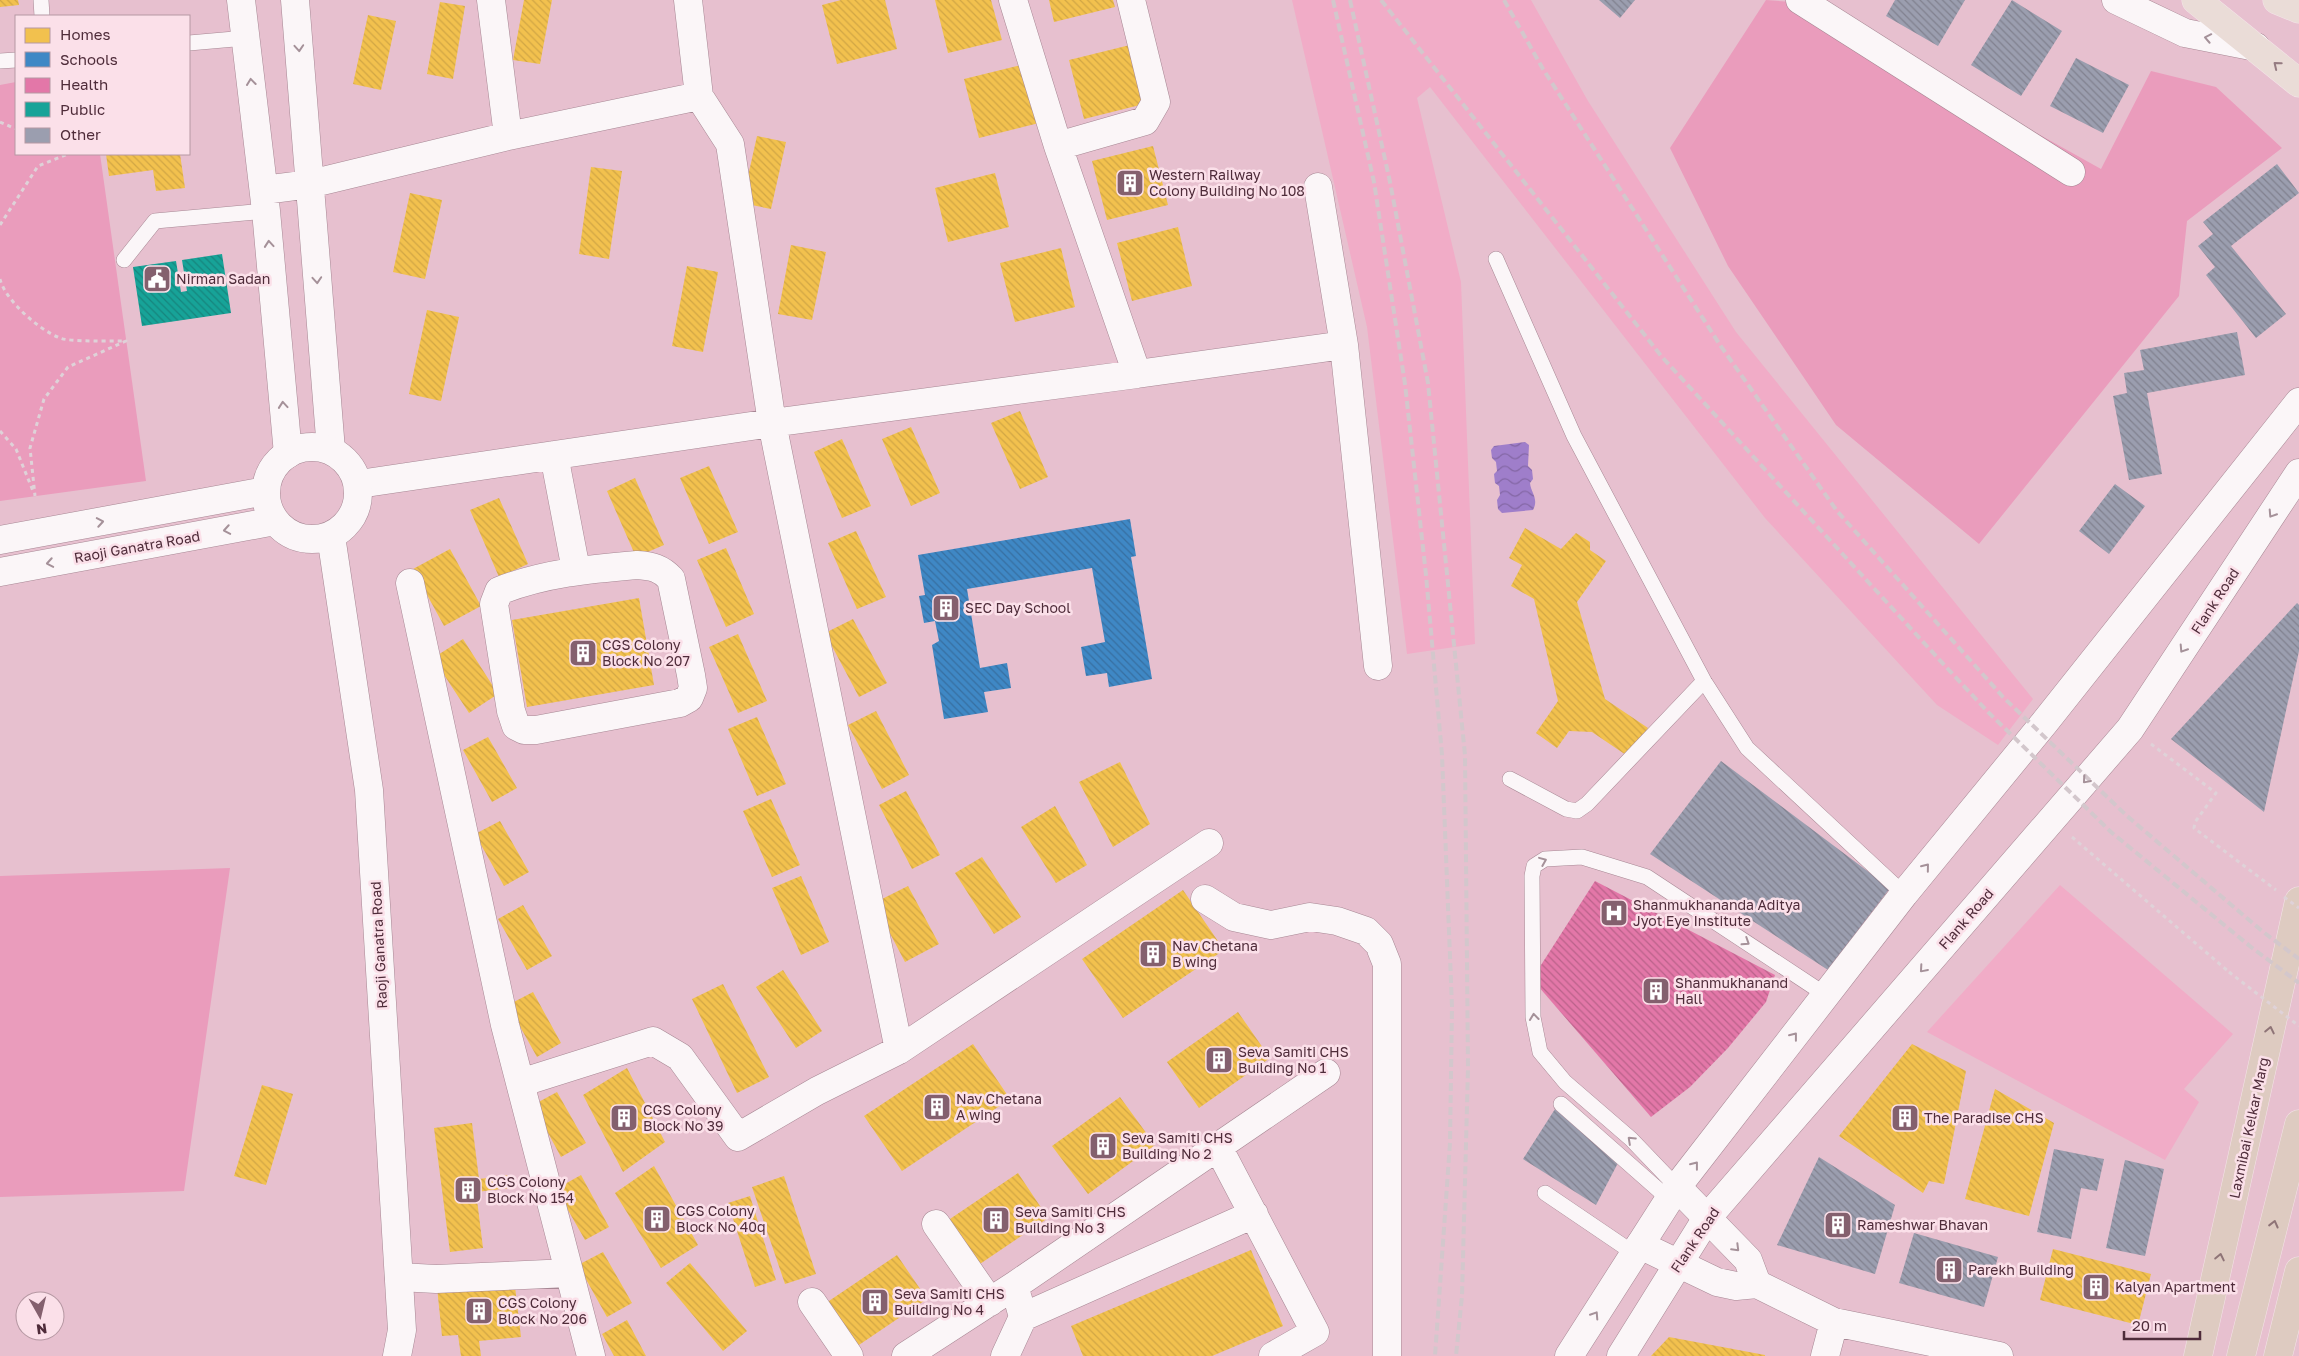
<svg xmlns="http://www.w3.org/2000/svg" width="2299" height="1356" font-family="'Golos Text',sans-serif">
	<style>
		.built { fill: #f1acc7 }
		.park { fill: #ea9cbc }
		.water { fill: url(#water-waves) }
		.homes { fill: url(#homes-back-hatch) }
		.schools { fill: url(#schools-back-hatch) }
		.health { fill: url(#health-back-hatch) }
		.public { fill: url(#public-back-hatch) }
		.building { fill: url(#building-back-hatch) }
		.lines { fill: none; stroke-linecap: round; stroke-linejoin: round }
		.lane-casing { stroke: #a78794; stroke-width: 16 }
		.street-casing { stroke: #a78794; stroke-width: 29 }
		.secondary-casing { stroke: #a78794; stroke-width: 29 }
		.primary-casing { stroke: #f4e3e9; stroke-width: 29 }
		.highway-casing { stroke: #f4e3e9; stroke-width: 29 }
		.path { stroke: #dfd2d8; stroke-width: 3; stroke-dasharray: 4 4; stroke-linecap: butt }
		.lane { stroke: #fbf6f8; stroke-width: 15 }
		.street { stroke: #fbf6f8; stroke-width: 28 }
		.secondary { stroke: #fbf6f8; stroke-width: 28 }
		.primary { stroke: #eadcd7; stroke-width: 28 }
		.highway { stroke: #decbc1; stroke-width: 28 }
		.rail { stroke: #d3c7cc; stroke-width: 4; stroke-dasharray: 8 4; stroke-linecap: butt }
		.path-bridge { stroke: #dfd2d8; stroke-width: 3; stroke-dasharray: 4 4; stroke-linecap: butt }
		.oneway { stroke: #a59199 }
		.oneway2 { stroke: #957b81 }
		.oneway3 { stroke: #8f7477 }
		.labels { text-anchor: middle; stroke-width: 5; stroke-linejoin: round; paint-order: stroke }
		.poi-label { font-size: 14px; fill: #4f2c3a; stroke: #fbe0e9; text-anchor: start }
		.street-label { font-size: 14px; fill: #4f2c3a; stroke: #fbe0e9 }
	</style>
	<defs>
		<pattern id="water-waves" width="16" height="10" patternUnits="userSpaceOnUse" patternTransform="scale(1.25)"><rect width="16" height="10" fill="#9f7eca"/><path d="M0 5q4-4 8 0t8 0" fill="none" stroke="#8467a5"/></pattern>
		<pattern id="homes-back-hatch" width="6" height="6" patternUnits="userSpaceOnUse" patternTransform="scale(1.25)"><rect width="6" height="6" fill="#f2c14e"/><path d="M-1 5l2 2M0 0l6 6M5-1l2 2" fill="none" stroke="#d1a645"/></pattern>
		<pattern id="schools-back-hatch" width="6" height="6" patternUnits="userSpaceOnUse" patternTransform="scale(1.25)"><rect width="6" height="6" fill="#3f88c5"/><path d="M-1 5l2 2M0 0l6 6M5-1l2 2" fill="none" stroke="#376fa1"/></pattern>
		<pattern id="health-back-hatch" width="6" height="6" patternUnits="userSpaceOnUse" patternTransform="scale(1.25)"><rect width="6" height="6" fill="#e377a8"/><path d="M-1 5l2 2M0 0l6 6M5-1l2 2" fill="none" stroke="#ba628a"/></pattern>
		<pattern id="public-back-hatch" width="6" height="6" patternUnits="userSpaceOnUse" patternTransform="scale(1.25)"><rect width="6" height="6" fill="#17a398"/><path d="M-1 5l2 2M0 0l6 6M5-1l2 2" fill="none" stroke="#17857d"/></pattern>
		<pattern id="building-back-hatch" width="6" height="6" patternUnits="userSpaceOnUse" patternTransform="scale(1.25)"><rect width="6" height="6" fill="#9b9eaf"/><path d="M-1 5l2 2M0 0l6 6M5-1l2 2" fill="none" stroke="#81818f"/></pattern>
	</defs>
	<rect width="100%" height="100%" fill="#e7c0cf"/>
	<!-- built -->
	<path class="built" d="M1292 0H1531L1588 101 1736 332 2033 699 1998 745 1937 705 1765 518 1430 87 1417 98 1461 282 1475 644 1407 654 1367 327Z
		M2060 885 2233 1034 2184 1089 2199 1102 2165 1160 1927 1032Z"/>
	<!-- park -->
	<path class="park" d="M1766 0 1804 3 2101 169 2151 71 2216 87 2282 148 2187 221 2179 296 1979 544 1836 425 1728 266 1670 148Z
		M16 82V154H100L146 481 0 501V85Z
		M230 868 184 1191 0 1197V876Z"/>
	<!-- water -->
	<path class="water" d="M1525 442 1529 445 1528 466 1532 470 1533 479 1530 483C1531 493 1539 499 1533 510L1502 513 1498 509 1497 500 1500 495 1499 486 1495 483 1494 474 1497 471 1496 462 1492 458 1491 450 1494 446Z"/>
	<!-- homes -->
	<path class="homes" d="M0 0H18L19 5 0 7Z
		M524 0H552L540 64 513 60Z
		M841 0H885L897 49 837 64 822 5Z
		M935 0H991L1002 40 948 53Z
		M1049 0H1113L1115 7 1054 22Z
		M440 2 465 6 453 79 427 74Z
		M368 15 396 21 381 90 353 84Z
		M1130 45 1144 104 1084 119 1069 60Z
		M1025 64 1039 123 979 138 964 79Z
		M757 136 786 142 771 209 742 203Z
		M1153 146 1168 205 1107 220 1092 161Z
		M106 154H180L185 188 156 191 153 170 109 176Z
		M591 167 622 171 609 259 579 254Z
		M995 173 1009 227 948 242 935 188Z
		M410 193 442 200 425 279 393 272Z
		M1178 227 1192 286 1132 301 1117 243Z
		M791 245 826 252 812 320 778 314Z
		M1061 248 1075 307 1015 322 1000 263Z
		M687 266 718 272 703 352 672 346Z
		M427 310 459 317 441 401 409 394Z
		M1020 411 1048 477 1020 489 991 423Z
		M911 427 940 493 911 506 882 439Z
		M842 439 871 506 842 518 814 452Z
		M709 466 738 532 709 544 680 478Z
		M635 478 664 545 636 557 607 491Z
		M499 498 528 564 499 577 470 510Z
		M1525 528 1561 549 1576 533 1590 542V550L1606 561 1577 602 1605 699 1648 728 1629 757 1592 732 1569 731 1557 748 1536 733 1558 701 1534 599 1511 586 1522 565 1509 558Z
		M856 531 886 597 857 609 828 543Z
		M726 548 754 614 726 627 697 560Z
		M450 549 481 606 444 626 413 569Z
		M639 598 654 685 527 707 512 620Z
		M853 619 887 683 859 697 825 633Z
		M738 634 767 701 738 713 709 647Z
		M463 639 498 694 469 713 433 658Z
		M876 711 909 775 882 789 848 725Z
		M757 717 786 784 757 796 728 729Z
		M488 737 517 788 492 802 463 750Z
		M1120 762 1150 824 1113 847 1079 782Z
		M906 791 940 855 912 869 879 805Z
		M771 799 800 865 772 877 743 811Z
		M1055 806 1087 865 1056 883 1021 827Z
		M500 821 529 872 504 886 475 834Z
		M982 857 1021 917 994 934 955 873Z
		M801 876 829 942 801 955 772 888Z
		M908 886 939 944 905 962 874 903Z
		M1183 890 1224 950 1123 1018 1082 959Z
		M523 905 552 956 527 970 498 919Z
		M783 970 822 1031 796 1048 756 987Z
		M723 984 769 1077 737 1093 692 999Z
		M533 992 561 1043 537 1057 508 1005Z
		M1238 1012 1270 1058 1199 1108 1167 1062Z
		M973 1044 1010 1099 902 1171 864 1116Z
		M1912 1044 1966 1071 1944 1184 1929 1181 1923 1193 1839 1136Z
		M627 1068 665 1142 623 1172 583 1095Z
		M262 1085 293 1094 266 1185 234 1176Z
		M1995 1089 2054 1123 2029 1216 1965 1199Z
		M557 1092 586 1143 561 1157 533 1105Z
		M1120 1097 1155 1145 1088 1194 1052 1146Z
		M472 1123 479 1179 510 1175 511 1188 476 1192 483 1248 450 1252 434 1128Z
		M654 1166 698 1245 661 1268 615 1193Z
		M1018 1173 1048 1218 974 1268 944 1223Z
		M581 1175 609 1227 585 1240 556 1189Z
		M784 1176 816 1274 785 1284 752 1187Z
		M750 1196 776 1280 755 1287 728 1203Z
		M2053 1249 2151 1274 2138 1325 2040 1300Z
		M1251 1250 1283 1326 1212 1356H1083L1071 1326Z
		M603 1252 632 1303 607 1317 578 1265Z
		M897 1255 927 1299 853 1349 823 1305Z
		M690 1263 747 1331 723 1351 666 1283Z
		M514 1278 521 1337 479 1341 481 1356H461L458 1335 442 1336 437 1287Z
		M627 1320 646 1356H614L602 1334Z
		M1669 1337 1765 1355V1356H1651Z"/>
	<!-- schools -->
	<path class="schools" d="M1130 519 1136 556 1131 557 1152 679 1109 687 1107 673 1086 676 1081 647 1105 642 1092 568 967 589 980 668 1007 663 1011 688 984 692 988 712 944 719 932 645 939 641 935 621 924 623 919 596 925 595 918 555Z"/>
	<!-- health -->
	<path class="health" d="M1595 881 1775 975 1766 1002 1728 1048 1690 1087 1651 1117 1532 979Z"/>
	<!-- public -->
	<path class="public" d="M222 254 231 313 142 326 133 267 176 261 181 292 187 291 182 260Z"/>
	<!-- building -->
	<path class="building" d="M1599 0H1635L1620 18Z
		M1895 0H1965L1938 46 1886 16Z
		M2012 0 2062 31 2021 96 1971 65Z
		M2076 58 2129 85 2103 133 2050 106Z
		M2277 164 2299 193 2231 246 2286 314 2256 338 2206 275 2215 267 2198 246 2213 234 2203 222Z
		M2237 332 2245 375 2147 393 2162 474 2129 480 2113 396 2127 393 2124 373 2144 370 2140 350Z
		M2115 484 2145 506 2109 554 2079 531Z
		M2297 603 2299 605V651L2264 812 2171 739Z
		M1721 761 1890 888 1828 970 1650 854Z
		M1555 1109 1618 1163 1596 1205 1523 1159Z
		M2054 1149 2104 1159 2097 1191 2081 1188 2071 1239 2037 1232Z
		M1819 1157 1895 1205 1875 1274 1777 1245Z
		M2125 1160 2164 1169 2145 1256 2106 1248Z
		M1914 1233 1998 1257 1984 1307 1899 1283Z"/>
	<g class="lines">
		<defs>
			<path id="lane" d="M41 0 42 16
				M189 43 246 38
				M0 61 16 60
				M1496 259 1574 436 1704 681 1747 748 1904 894
				M124 260 155 221 266 211
				M1510 779 1566 809 1577 811 1587 804 1704 681
				M1561 1104 1670 1200
				M1677 1187 1631 1139 1565 1082 1540 1052 1533 1017 1532 876 1534 866 1545 859 1582 857 1647 877 1826 995
				M1545 1193 1635 1254"/>
			<path id="street" d="M241 0 266 211 288 454
				M295 0 331 450
				M491 0 508 136
				M1800 0 2071 172
				M699 96 730 144 772 423 899 1050
				M1058 146 1145 121 1156 102 1131 0
				M1318 187 1344 345
				M264 190 310 184 508 136 699 96 688 0
				M1137 374 1344 345 1378 666
				M554 455 576 570
				M359 484 772 423 1137 374 1058 146 1013 0
				M637 565C652 566 661 568 671 579L691 675 693 688 689 698 680 703 536 730H524L516 726 511 711 494 604 499 591C544 573 590 569 637 565Z
				M410 583 505 1025 591 1356
				M1205 899 1234 917 1271 925 1310 917 1337 921 1366 931 1379 944 1387 964V1356
				M520 1083 653 1041 680 1057 738 1137 817 1091 899 1050 1209 843
				M1218 1147 1315 1332 1273 1356
				M1677 1187 1748 1260 1757 1284
				M936 1224 990 1302
				M1640 1245 1717 1282 1736 1286 1757 1284 1834 1322 1999 1356
				M399 1277 436 1279 569 1273
				M812 1302 849 1356
				M1023 1317 1254 1214
				M906 1356 1014 1286 1326 1073
				M1005 1356 1023 1317 1018 1299
				M1825 1356 1834 1322"/>
			<path id="secondary" d="M2116 0 2185 33 2256 47
				M266 493a46 46 0 1 1 92 0a46 46 0 1 1-92 0Z
				M331 536 369 790 402 1330 397 1356
				M0 540 266 491
				M0 572 275 521
				M1569 1356 1677 1187 1904 894 2045 722 2299 402
				M1621 1356 1707 1218 2130 729 2299 473"/>
			<path id="primary" d="M2196 0 2299 83
				M2277 0 2299 9"/>
			<path id="highway" d="M2198 1356 2299 901
				M2241 1356 2299 1124
				M2278 1356 2299 1271"/>
		</defs>
		<!-- lane casing -->
		<use href="#lane" class="lane-casing"/>
		<!-- street casing -->
		<use href="#street" class="street-casing"/>
		<!-- secondary casing -->
		<use href="#secondary" class="secondary-casing"/>
		<!-- primary casing -->
		<use href="#primary" class="primary-casing"/>
		<!-- highway casing -->
		<use href="#highway" class="highway-casing"/>
		<!-- path -->
		<path class="path" d="M0 122 16 129
			M0 225 38 166 68 154
			M0 279C5 300 39 330 60 338 69 342 113 341 126 341L68 367 44 399 30 448 35 496
			M0 431 16 449 33 491
			M2151 744 2216 793 2195 822 2194 828 2276 890
			M2072 837 2229 972"/>
		<!-- lane -->
		<use href="#lane" class="lane"/>
		<!-- street -->
		<use href="#street" class="street"/>
		<!-- secondary -->
		<use href="#secondary" class="secondary"/>
		<!-- primary -->
		<use href="#primary" class="primary"/>
		<!-- highway -->
		<use href="#highway" class="highway"/>
		<!-- rail -->
		<path class="rail" d="M1333 0 1374 182 1405 384 1426 575 1442 755 1452 1007 1450 1143 1435 1356
			M1350 0 1390 182 1428 383 1465 755 1468 1068 1462 1296 1456 1356
			M1381 0 1662 357 1947 668 1988 712 2111 832 2251 947 2299 983
			M1504 0 1543 69 1720 345 1837 511 2003 697 2127 816 2262 931 2299 959"/>
		<!-- path-bridge -->
		<path class="path-bridge" d="M2284 897 2299 908
			M2229 972 2299 1026"/>
	</g>
	<!-- one-way arrows -->
	<defs><path id="oneway-chevron" d="M-2-3.5L2.5 0L-2 3.5" fill="none" stroke-width="1.6" stroke-linecap="round" stroke-linejoin="round" transform="scale(1.25)"/></defs>
	<g class="oneway">
		<use href="#oneway-chevron" transform="translate(2208 38) rotate(-169)"/>
		<use href="#oneway-chevron" transform="translate(299 48) rotate(86)"/>
		<use href="#oneway-chevron" transform="translate(251 82) rotate(-97)"/>
		<use href="#oneway-chevron" transform="translate(269 244) rotate(-95)"/>
		<use href="#oneway-chevron" transform="translate(317 280) rotate(86)"/>
		<use href="#oneway-chevron" transform="translate(283 405) rotate(-95)"/>
		<use href="#oneway-chevron" transform="translate(2272 514) rotate(123)"/>
		<use href="#oneway-chevron" transform="translate(100 522) rotate(-10)"/>
		<use href="#oneway-chevron" transform="translate(227 530) rotate(170)"/>
		<use href="#oneway-chevron" transform="translate(50 563) rotate(170)"/>
		<use href="#oneway-chevron" transform="translate(2183 649) rotate(123)"/>
		<use href="#oneway-chevron" transform="translate(2086 780) rotate(131)"/>
		<use href="#oneway-chevron" transform="translate(1543 861) rotate(-22)"/>
		<use href="#oneway-chevron" transform="translate(1926 867) rotate(-51)"/>
		<use href="#oneway-chevron" transform="translate(1746 942) rotate(33)"/>
		<use href="#oneway-chevron" transform="translate(1923 969) rotate(131)"/>
		<use href="#oneway-chevron" transform="translate(1534 1017) rotate(-96)"/>
		<use href="#oneway-chevron" transform="translate(1794 1036) rotate(-52)"/>
		<use href="#oneway-chevron" transform="translate(1631 1140) rotate(-137)"/>
		<use href="#oneway-chevron" transform="translate(1695 1165) rotate(-52)"/>
		<use href="#oneway-chevron" transform="translate(1736 1248) rotate(45)"/>
		<use href="#oneway-chevron" transform="translate(1595 1315) rotate(-57)"/>
	</g>
	<use class="oneway2" href="#oneway-chevron" transform="translate(2277 65) rotate(-141)"/>
	<g class="oneway3">
		<use href="#oneway-chevron" transform="translate(2270 1030) rotate(-78)"/>
		<use href="#oneway-chevron" transform="translate(2274 1224) rotate(-76)"/>
		<use href="#oneway-chevron" transform="translate(2220 1257) rotate(-78)"/>
	</g>
	<!-- icons -->
	<defs>
		<symbol id="building-square" viewBox="-11 -11 22 22"><rect x="-9" y="-9" width="18" height="18" rx="4" fill="#84606e" stroke="#fbe0e9"/><path d="M-4-6H4V6H1V3H-1V6H-4ZM-2.5-4.3h1.7v1.8h-1.7ZM.8-4.3h1.7v1.8H.8ZM-2.5-1h1.7V.8h-1.7ZM.8-1h1.7V.8H.8Z" fill="#fff"/></symbol>
		<symbol id="civic-square" viewBox="-11 -11 22 22"><rect x="-9" y="-9" width="18" height="18" rx="4" fill="#84606e" stroke="#fbe0e9"/><path d="M-.6-6.5H3V-4.5H.6V-3L4-1V1h2V6H-6V1h2V-1L-.6-3ZM-1.2 2.5V6h2.4V2.5Z" fill="#fff"/></symbol>
		<symbol id="hospital-square" viewBox="-11 -11 22 22"><rect x="-9" y="-9" width="18" height="18" rx="4" fill="#84606e" stroke="#fbe0e9"/><path d="M-5-5h3v3.5h4V-5h3V5h-3V1.5h-4V5h-3Z" fill="#fff"/></symbol>
	</defs>
	<g fill-rule="evenodd">
		<use href="#building-square" x="1114" y="167" width="32" height="32"/>
		<use href="#civic-square" x="141" y="263" width="32" height="32"/>
		<use href="#building-square" x="930" y="592" width="32" height="32"/>
		<use href="#building-square" x="567" y="637" width="32" height="32"/>
		<use href="#hospital-square" x="1598" y="897" width="32" height="32"/>
		<use href="#building-square" x="1137" y="938" width="32" height="32"/>
		<use href="#building-square" x="1640" y="975" width="32" height="32"/>
		<use href="#building-square" x="1203" y="1044" width="32" height="32"/>
		<use href="#building-square" x="921" y="1091" width="32" height="32"/>
		<use href="#building-square" x="608" y="1102" width="32" height="32"/>
		<use href="#building-square" x="1889" y="1102" width="32" height="32"/>
		<use href="#building-square" x="1087" y="1130" width="32" height="32"/>
		<use href="#building-square" x="452" y="1174" width="32" height="32"/>
		<use href="#building-square" x="641" y="1203" width="32" height="32"/>
		<use href="#building-square" x="980" y="1204" width="32" height="32"/>
		<use href="#building-square" x="1822" y="1209" width="32" height="32"/>
		<use href="#building-square" x="1933" y="1254" width="32" height="32"/>
		<use href="#building-square" x="2080" y="1271" width="32" height="32"/>
		<use href="#building-square" x="859" y="1286" width="32" height="32"/>
		<use href="#building-square" x="463" y="1295" width="32" height="32"/>
	</g>
	<g class="labels">
		<!-- poi labels -->
		<g class="poi-label">
			<text x="1149" y="180">Western Railway<tspan x="1149" dy="16">Colony Building No 108</tspan></text>
			<text x="176" y="284">Nirman Sadan</text>
			<text x="965" y="613">SEC Day School</text>
			<text x="602" y="650">CGS Colony<tspan x="602" dy="16">Block No 207</tspan></text>
			<text x="1633" y="910">Shanmukhananda Aditya<tspan x="1633" dy="16">Jyot Eye Institute</tspan></text>
			<text x="1172" y="951">Nav Chetana<tspan x="1172" dy="16">B wing</tspan></text>
			<text x="1675" y="988">Shanmukhanand<tspan x="1675" dy="16">Hall</tspan></text>
			<text x="1238" y="1057">Seva Samiti CHS<tspan x="1238" dy="16">Building No 1</tspan></text>
			<text x="956" y="1104">Nav Chetana<tspan x="956" dy="16">A wing</tspan></text>
			<text x="643" y="1115">CGS Colony<tspan x="643" dy="16">Block No 39</tspan></text>
			<text x="1924" y="1123">The Paradise CHS</text>
			<text x="1122" y="1143">Seva Samiti CHS<tspan x="1122" dy="16">Building No 2</tspan></text>
			<text x="487" y="1187">CGS Colony<tspan x="487" dy="16">Block No 154</tspan></text>
			<text x="676" y="1216">CGS Colony<tspan x="676" dy="16">Block No 40q</tspan></text>
			<text x="1015" y="1217">Seva Samiti CHS<tspan x="1015" dy="16">Building No 3</tspan></text>
			<text x="1857" y="1230">Rameshwar Bhavan</text>
			<text x="1968" y="1275">Parekh Building</text>
			<text x="2115" y="1292">Kalyan Apartment</text>
			<text x="894" y="1299">Seva Samiti CHS<tspan x="894" dy="16">Building No 4</tspan></text>
			<text x="498" y="1308">CGS Colony<tspan x="498" dy="16">Block No 206</tspan></text>
		</g>
		<!-- street labels -->
		<g class="street-label">
			<text transform="translate(137 547) rotate(-10)" y="5">Raoji Ganatra Road</text>
			<text transform="translate(2215 601) rotate(-57)" y="5">Flank Road</text>
			<text transform="translate(1966 919) rotate(-49)" y="5">Flank Road</text>
			<text transform="translate(379 945) rotate(-93)" y="5">Raoji Ganatra Road</text>
			<text transform="translate(2249 1128) rotate(-78)" y="5">Laxmibai Kelkar Marg</text>
			<text transform="translate(1695 1240) rotate(-56)" y="5">Flank Road</text>
		</g>
	</g>
	<!-- legend -->
	<rect x="15" y="15" width="175" height="140" fill="#fbe0e9" stroke="#b698a3"/>
	<rect x="25" y="28" width="25" height="15" fill="#f2c14e" stroke="#b698a3"/>
	<text x="60" y="40" font-size="15" fill="#4f2c3a">Homes</text>
	<rect x="25" y="52" width="25" height="15" fill="#3f88c5" stroke="#b698a3"/>
	<text x="60" y="65" font-size="15" fill="#4f2c3a">Schools</text>
	<rect x="25" y="78" width="25" height="15" fill="#e377a8" stroke="#b698a3"/>
	<text x="60" y="90" font-size="15" fill="#4f2c3a">Health</text>
	<rect x="25" y="102" width="25" height="15" fill="#17a398" stroke="#b698a3"/>
	<text x="60" y="115" font-size="15" fill="#4f2c3a">Public</text>
	<rect x="25" y="128" width="25" height="15" fill="#9b9eaf" stroke="#b698a3"/>
	<text x="60" y="140" font-size="15" fill="#4f2c3a">Other</text>
	<!-- north arrow -->
	<g transform="translate(40 1316) rotate(172)"><circle r="24" fill="#fbe0e9" stroke="#b698a3"/>
	<path d="M0-4L9 19L0 12L-9 19Z" fill="#84606e"/>
	<text y="-8" font-size="14" font-weight="bold" text-anchor="middle" fill="#4f2c3a">N</text>
	</g>
	<!-- scale -->
	<path d="M2124 1331v8h76v-8" fill="none" stroke="#4f2c3a" stroke-width="2.5"/>
	<text x="2132" y="1331" font-size="15" fill="#4f2c3a" stroke="#fbe0e9" stroke-width="4" paint-order="stroke">20 m</text>
</svg>
